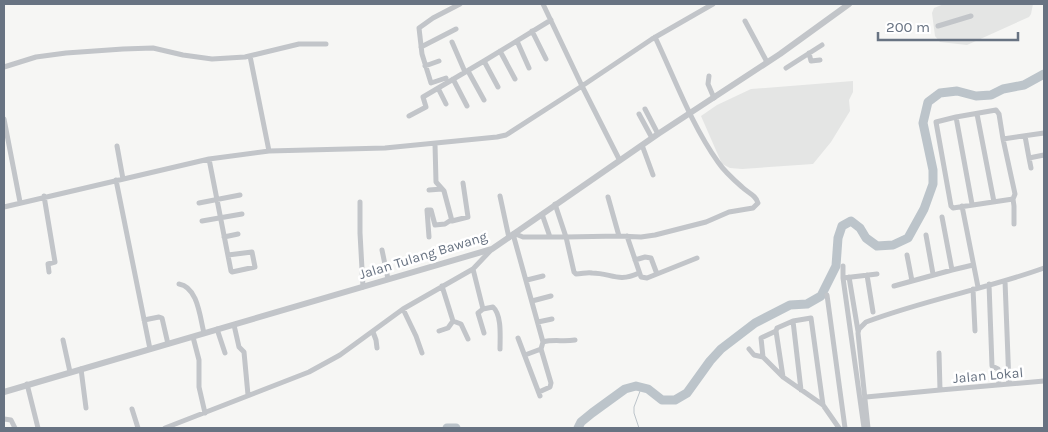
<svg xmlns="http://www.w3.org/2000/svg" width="1048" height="432" font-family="Karla,sans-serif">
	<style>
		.built { fill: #e4e5e4 }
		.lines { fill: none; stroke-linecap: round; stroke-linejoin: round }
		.stream { stroke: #bcc4ca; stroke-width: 1 }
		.river { stroke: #bcc4ca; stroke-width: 9 }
		.minor { stroke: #c2c5c9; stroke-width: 5 }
		.tertiary { stroke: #c2c5c9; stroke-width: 6 }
		.labels { text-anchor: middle; stroke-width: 5; stroke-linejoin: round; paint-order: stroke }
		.street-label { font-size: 14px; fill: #687382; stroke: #fff }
	</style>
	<rect width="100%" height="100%" fill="#f6f6f4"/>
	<!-- built -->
	<path class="built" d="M944 4H1033L1031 14 1029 17 967 45 940 42 935 36 932 13 934 8Z
		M853 81V92L849 100 850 111 831 142 813 164 742 169 730 168 722 164 701 116 717 105 751 89Z"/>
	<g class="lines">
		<!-- stream -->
		<path class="stream" d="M639 428 634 413V407L642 386"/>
		<!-- river -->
		<path class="river" d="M447 428H456
			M578 428 581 422 592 413 625 389 636 386 648 389 662 400H675L687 393 710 361 721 349 755 323 790 305 807 304 821 296 836 266 838 238 842 226 851 221 860 228 866 238 877 246 893 245 908 238 924 209 933 184V170L923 123 928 102 940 93 957 91 976 96 991 95 1003 89 1024 85 1044 74"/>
		<!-- minor -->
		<path class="minor" d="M543 4 582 86 652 39 713 4
			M745 21 767 62
			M938 26 971 16
			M532 31 546 59
			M517 41 529 68
			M452 42 465 72
			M421 47 456 29
			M500 51 515 79
			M809 53 811 61 820 60
			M250 56 269 151
			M484 61 498 87
			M425 66 439 61
			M4 67 36 57 66 53 123 49 153 48 183 55 212 59 245 57 299 44H326
			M786 68 822 45
			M468 71 484 100
			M709 76 708 84 714 98
			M446 78 431 83 422 54 419 28 433 18 460 4
			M453 79 467 106
			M438 88 446 104
			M645 109 658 134
			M639 114 652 138
			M977 114 994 202
			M409 116 426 107 423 97 484 61 551 20
			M956 117 972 204
			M4 119 20 202
			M1025 136 1029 158 1044 155
			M1003 139 1015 194 1013 199 1014 206V224
			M435 144 436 182 444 191 452 221 468 217 463 183
			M642 145 653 175
			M117 146 123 179
			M1029 158 1031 168
			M209 159 231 271 232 272 255 267 252 252 228 255
			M116 180 150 349
			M429 190 442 189
			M44 196 55 262 48 264 49 272
			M500 196 509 238
			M1013 199 953 208 951 206 936 122 956 117 996 110 999 114 1003 139 1044 133
			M360 202V233L363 287
			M199 203 240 195
			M555 204 566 237 619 236 608 197
			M962 206 978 287
			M4 207 209 159 269 151 385 148 497 137 506 135 582 86 619 159
			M542 214 550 237
			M942 217 952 270 973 265
			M202 221 242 214
			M516 232 518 235 523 237H566L574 272 576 274C582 274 587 272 592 273 611 273 618 283 639 273
			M513 234 543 342 541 349 525 355
			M926 235 933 274
			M619 236 641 237 655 235 706 222 729 212 753 208 758 203C756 195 748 193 742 187 734 180 724 171 718 162 691 124 675 79 655 37
			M627 236 641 277 647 278 657 274
			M224 237 238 234
			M429 237 427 210H431L435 225 445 224 451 220
			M382 250 388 279
			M907 255 912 281
			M635 260 645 257 651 258 657 274 697 258
			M473 269 483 309 493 307C502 315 500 337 500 349
			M867 275 873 312
			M849 277 858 331
			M843 278V266
			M527 280 543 276
			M1005 281 1009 384
			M179 284C198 287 200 318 204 333
			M989 284 992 366 998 369 999 385
			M894 286 952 270
			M973 289 975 331
			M827 295 845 428
			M532 301 551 296
			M403 309 416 336 422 353
			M483 309 478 313 484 333
			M144 320 159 317 162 318 168 344
			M453 321 461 324 468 339
			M793 321 777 328 776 331 761 338 763 357 783 377 823 405 839 428
			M538 322 552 319
			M234 325 239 347 244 352 248 395
			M217 329 225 353
			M439 331 448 328 453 321 442 286
			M776 331 783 377
			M373 332 376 340 377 348
			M193 337 199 360V387L205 413
			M518 338 540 396
			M63 340 70 372
			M543 342C554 339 563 342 575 340
			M749 349 754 355 763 357
			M939 353 940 390 1044 381
			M81 369 86 408
			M27 384 38 428
			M801 390 793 321 811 318 823 405
			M539 392 550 387 551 383 541 349
			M866 397 940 390
			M132 409 138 428
			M4 419 11 420 15 428
			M165 428 309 372 340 355 403 309 473 269 491 250
			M864 428 843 278 877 274
			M868 428 858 333 859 329 866 322C924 300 986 289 1044 268"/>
		<!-- tertiary -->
		<path class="tertiary" d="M4 392 492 249 658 134 780 54 849 4"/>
	</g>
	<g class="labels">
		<!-- street labels -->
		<g class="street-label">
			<text transform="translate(423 255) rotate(-17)" y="5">Jalan Tulang Bawang</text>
			<text transform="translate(988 375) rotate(-5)" y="5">Jalan Lokal</text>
		</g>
	</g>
	<!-- border -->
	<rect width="1048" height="432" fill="none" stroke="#687382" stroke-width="10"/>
	<!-- scale -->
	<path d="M878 32v8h140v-8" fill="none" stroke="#687382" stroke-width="2.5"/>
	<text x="886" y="32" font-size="15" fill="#687382" stroke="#ffffff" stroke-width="4" paint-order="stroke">200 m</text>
</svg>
